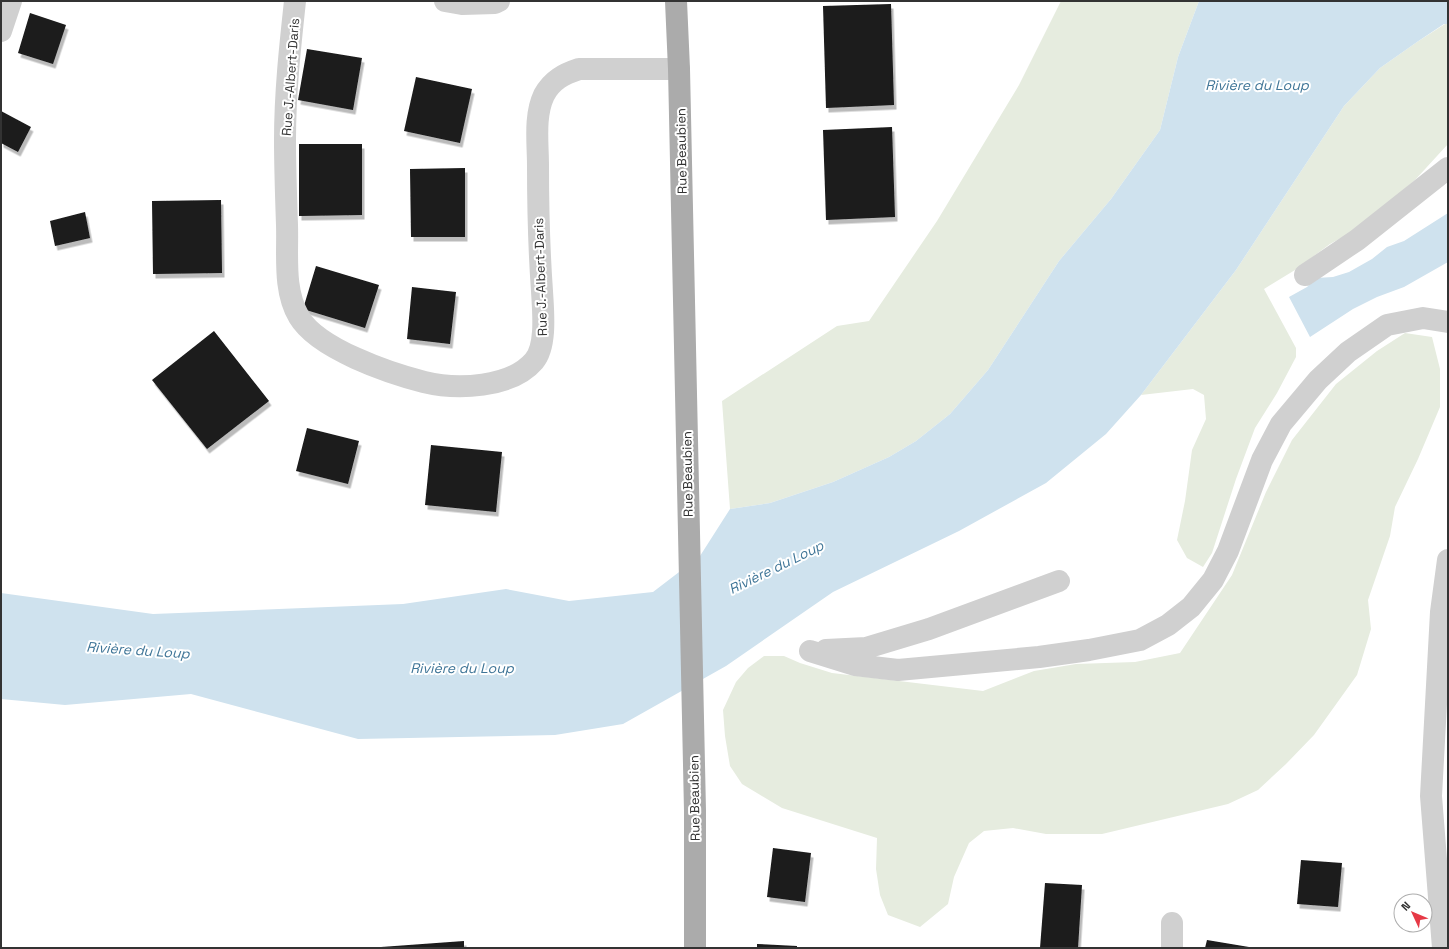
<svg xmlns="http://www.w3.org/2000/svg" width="1449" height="949" font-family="'Space Grotesk',sans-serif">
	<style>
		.green { fill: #e6ecdf }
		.water { fill: #cfe2ee }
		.building { fill: #1a1a1a; filter: url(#shadow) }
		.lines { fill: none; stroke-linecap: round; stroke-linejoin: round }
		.minor { stroke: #d0d0d0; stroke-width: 22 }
		.major { stroke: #ababab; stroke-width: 22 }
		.labels { text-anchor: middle; stroke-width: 4; stroke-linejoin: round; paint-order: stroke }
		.street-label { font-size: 13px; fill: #333; stroke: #fff }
		.water-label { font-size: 14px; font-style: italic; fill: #3f7597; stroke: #fff }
	</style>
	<defs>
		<filter id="shadow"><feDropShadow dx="2.5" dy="4.5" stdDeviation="0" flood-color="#0004"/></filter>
	</defs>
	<rect width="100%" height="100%" fill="#fff"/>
	<!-- green -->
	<path class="green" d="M1061 1H1199L1178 57 1160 130 1111 199 1059 261 988 370 950 414 916 441 889 457 833 482 770 503 730 509 722 401 837 326 869 321 937 221 1019 85Z
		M1445 24H1448V144L1415 180 1359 228 1330 244 1295 270 1264 289 1296 348V357L1277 393 1255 428 1236 479 1212 553 1203 567 1187 558 1177 540 1185 501 1192 450 1206 419 1204 395 1193 389 1141 395 1236 270 1344 106 1380 68 1417 42Z
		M1405 333 1432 337 1440 369V407L1418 459 1395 507 1390 536 1368 600 1371 629 1357 675 1314 735 1286 764 1258 790 1228 804 1102 834H1046L1013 828 984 831 969 843 954 877 948 904 920 927 888 915 880 895 876 869 877 838 782 808 742 784 730 766 725 736 723 710 736 682 748 668 764 656H784L800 663 832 673 983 691 1034 671 1076 664 1135 662 1180 653 1232 575 1266 492 1292 440 1336 384 1377 351Z"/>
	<!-- water -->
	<path class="water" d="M1199 1H1448V24H1444L1417 42 1380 68 1344 106 1236 270 1141 395 1106 434 1046 483 959 531 833 592 726 666 623 724 555 735 358 739 191 694 65 705 1 699V593L153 614 403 604 506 589 569 601 653 592 700 556 730 509 770 503 833 482 889 457 916 441 950 414 988 370 1059 261 1111 199 1160 130 1178 57Z
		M1448 213V262L1404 287 1377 297 1353 309 1310 337 1289 297 1307 287 1316 278 1333 277 1349 272 1372 259 1387 247 1404 241Z"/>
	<!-- building -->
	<path class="building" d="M891 4 894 105 826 108 823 6Z
		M30 13 66 25 53 64 18 53Z
		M307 49 362 58 353 110 298 100Z
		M416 77 472 89 460 143 404 131Z
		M1 111 31 127 18 152 1 143Z
		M892 127 895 217 826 220 823 130Z
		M299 144H362V215L299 216Z
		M465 168V237H411L410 169Z
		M221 200 222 273 153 274 152 201Z
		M85 212 90 238 55 246 50 221Z
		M316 266 379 285 365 328 303 309Z
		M412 287 456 292 450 344 407 339Z
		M214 331 269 401 207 449 152 380Z
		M307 428 359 441 348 484 296 471Z
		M431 445 502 452 496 512 425 505Z
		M773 848 811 853 805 902 767 897Z
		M1301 860 1342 863 1338 907 1297 904Z
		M1045 883 1082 885 1078 948H1040Z
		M1207 940 1249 947V948H1205Z
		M464 941V948H381V947Z
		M757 944 797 946V948H757Z"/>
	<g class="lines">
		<!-- minor -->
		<path class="minor" d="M295 1C290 47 285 93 285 140 285 168 286 196 287 225 288 255 283 290 299 317 318 349 389 373 424 382 457 390 511 388 534 361 547 346 543 310 542 291 539 249 538 208 538 166 538 143 534 116 544 95 552 80 564 74 579 69H679
			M445 1 462 4 495 3 499 1
			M1 31 11 1
			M1305 275 1357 240 1448 168
			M826 650 866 648 929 629 1059 581
			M810 651 855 665 898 670 1039 657 1089 650 1140 640 1168 625 1191 607 1213 580 1228 551 1262 460 1281 424 1318 380 1348 352 1387 325 1423 318 1448 322
			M1172 923V948
			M1443 948 1431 796 1441 612 1448 560"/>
		<!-- major -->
		<path class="major" d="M676 1 679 69 695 811V948"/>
	</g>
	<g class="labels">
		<!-- street labels -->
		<g class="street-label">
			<text transform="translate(290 77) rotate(-86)" y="5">Rue J.-Albert-Daris</text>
			<text transform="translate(681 151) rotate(-91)" y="5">Rue Beaubien</text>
			<text transform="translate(540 277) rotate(-92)" y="5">Rue J.-Albert-Daris</text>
			<text transform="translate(687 474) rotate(-91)" y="5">Rue Beaubien</text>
			<text transform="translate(694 798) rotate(-91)" y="5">Rue Beaubien</text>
		</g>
		<!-- water labels -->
		<g class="water-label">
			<text x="1257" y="90">Rivière du Loup</text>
			<text transform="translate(776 567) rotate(-26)" y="5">Rivière du Loup</text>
			<text transform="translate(138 650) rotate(4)" y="5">Rivière du Loup</text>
			<text x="462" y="673">Rivière du Loup</text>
		</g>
	</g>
	<!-- border -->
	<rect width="1449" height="949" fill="none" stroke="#333333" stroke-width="4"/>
	<!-- north arrow -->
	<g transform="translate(1413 913) rotate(314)"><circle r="19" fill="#ffffff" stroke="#adadad"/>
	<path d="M0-3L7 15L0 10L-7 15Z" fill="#e63946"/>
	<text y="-6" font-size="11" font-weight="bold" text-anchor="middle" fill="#333333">N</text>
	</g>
</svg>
